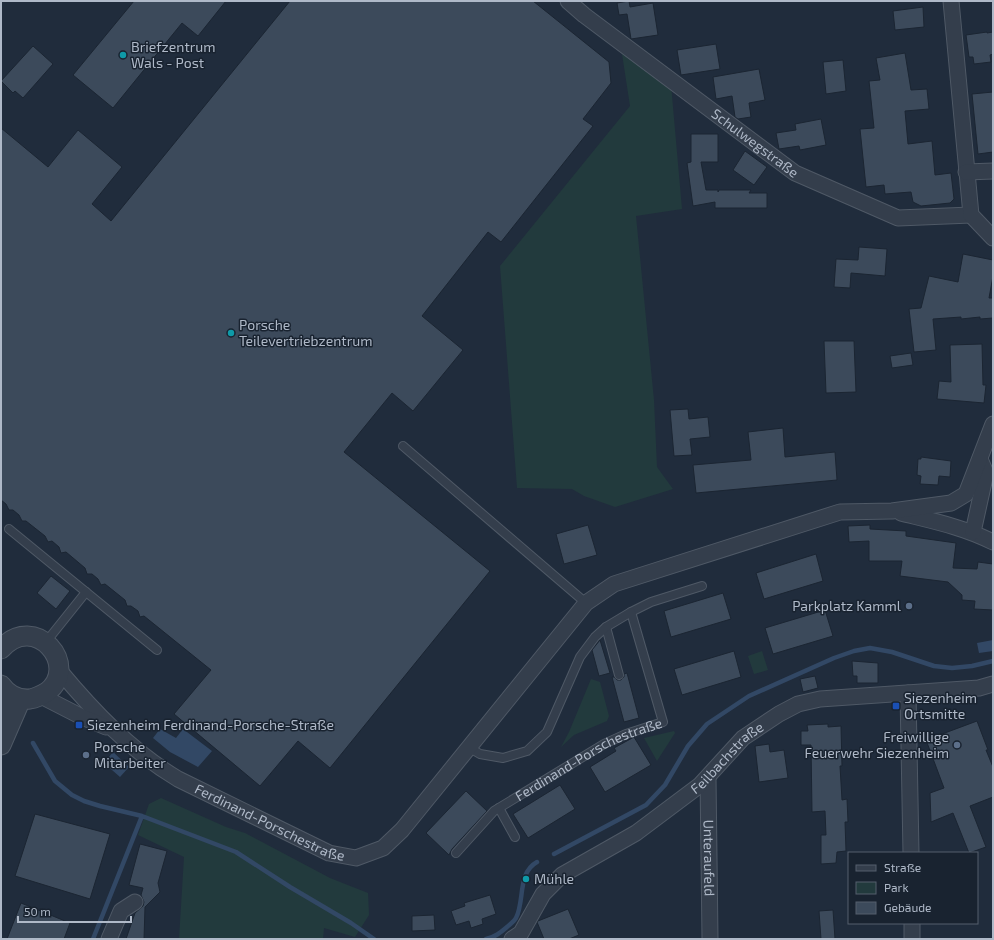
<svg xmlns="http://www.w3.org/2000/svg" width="994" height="940" font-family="'Exo 2',sans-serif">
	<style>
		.green { fill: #223a3d }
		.water { fill: #324865 }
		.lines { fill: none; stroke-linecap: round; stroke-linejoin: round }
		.stream { stroke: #324865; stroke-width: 4.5 }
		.building { fill: #3c4a5b; stroke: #1b2532 }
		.service-casing { stroke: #4f5966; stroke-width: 10 }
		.minor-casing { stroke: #4f5966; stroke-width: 17 }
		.tertiary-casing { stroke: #4f5966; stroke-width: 21 }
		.service { stroke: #343e4c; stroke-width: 8 }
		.minor { stroke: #343e4c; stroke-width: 15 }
		.tertiary { stroke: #343e4c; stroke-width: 19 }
		.culture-dot { fill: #0f9aa8; stroke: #192330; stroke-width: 1.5 }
		.service-dot { fill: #5c6f8a; stroke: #192330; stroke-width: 1.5 }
		.transit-dot { fill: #1a4fb4; stroke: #192330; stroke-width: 1.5 }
		.labels { text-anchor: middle; stroke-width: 3; stroke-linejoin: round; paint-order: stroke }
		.poi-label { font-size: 14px; fill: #afb9c8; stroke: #192330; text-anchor: start }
		.street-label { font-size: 14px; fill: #afb9c8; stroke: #192330 }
	</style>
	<rect width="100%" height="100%" fill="#202c3c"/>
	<!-- green -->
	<path class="green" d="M622 54 670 73 682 209 636 216 654 400 657 467 673 489 615 507 584 496 572 489 517 488 500 266 630 106Z
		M762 651 768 670 754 674 748 656Z
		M591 679 600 682 609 716 607 721 574 735 561 747 569 732Z
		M674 731 675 733 657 761 644 738Z
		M161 798 226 827 245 833 330 878 368 893 369 915 355 937 324 928 323 939H179L184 857 138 835 149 804Z"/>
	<!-- water -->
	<path class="water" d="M993 640V651L979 653 977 643Z
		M160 729 176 738 183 729 212 751 198 767 170 752 153 738Z
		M113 752 129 767 120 777 104 763Z"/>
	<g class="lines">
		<!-- stream -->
		<path class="stream" d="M33 743 55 781 72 795 84 801 100 806 142 816 236 852 290 887 351 923 374 939
			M554 854 646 805 665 785 688 746 707 724 749 696 834 658 854 651 870 648 892 652 934 666 952 668 972 666 993 661
			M93 939 142 816
			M486 939C495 937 500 933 507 927 510 924 514 922 516 918 525 901 517 873 537 862"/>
	</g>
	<!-- building -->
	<path class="building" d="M134 1H226L198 36 182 23 113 108 73 75Z
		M290 1H533L609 62 611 83 583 119 593 126 501 242 488 232 422 316 463 350 413 411 392 393 344 452 490 571 330 768 298 741 260 786 174 714 211 670 144 616 140 617 138 611 131 606H127L125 600 105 584 101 585 98 579 92 574H87L85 568 66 552 61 553 59 547 52 541 48 542 45 536 26 521H22L19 515 13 510H9L6 504 1 500V128L48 167 78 130 122 167 92 204 111 221Z
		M629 1 630 7 653 3 658 35 631 39 627 14 619 15 617 3Z
		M923 7 924 27 895 30 893 11Z
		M987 32V33L993 32V54L990 55 991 62 974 64 973 57H969L966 35Z
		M716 44 720 69 681 75 677 50Z
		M33 46 53 64 23 98 15 91 13 93 1 81Z
		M905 53 911 90 927 89 929 109 905 111 908 144 932 141 935 175 951 173 954 199 950 203 921 206 913 202 911 192 885 194 884 185 866 187 860 129 874 128 869 81 880 80 876 58Z
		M843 60 846 91 826 94 823 62Z
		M759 69 765 100 749 103 751 117 738 119 735 117 732 96 716 99 713 77Z
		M993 92V152L978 154 972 94Z
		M821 119 826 145 800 150 799 146 779 149 776 133 796 130 795 124Z
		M691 134H718V162H701L706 190H718V192L719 190H751L749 193H767V208H715V202L693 206 687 163 691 162Z
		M745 151 767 167 754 185 733 170Z
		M859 247 887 249 885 276 851 273 850 288 834 287 836 259 858 260Z
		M963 254 993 260V276L989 298H993V318L980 319V317L961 319V317L933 319 936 350 914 352 909 309 921 308 929 276 958 282Z
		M824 341H854L856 392 826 393Z
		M982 344 983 385H986L984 403 937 399 939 381 951 382 950 345Z
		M911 353 913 365 892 368 890 356Z
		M688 409 689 419 708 417 710 437 690 439 692 455 674 456 670 410Z
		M783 428 785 457 835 452 837 480 696 493 693 465 751 460 748 432Z
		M921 457 951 461 950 477 939 476 938 485 920 484 921 476 917 475 918 459H921Z
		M588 525 597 555 564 564 556 534Z
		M870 525V529L906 531V536L956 543 953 568 977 569 978 562 993 564V610L974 609 975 601 962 600V595L948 582 900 576 902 561H869V541L849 542 848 526Z
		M816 554 823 581 764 599 756 573Z
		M51 576 70 591 56 609 37 593Z
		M723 593 731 619 671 637 664 611Z
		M825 610 833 636 773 654 765 628Z
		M600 640 610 673 599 676 592 650Z
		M734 651 741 677 682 695 674 669Z
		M852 661 878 663V683H857V676H853Z
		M627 673 639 718 624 722 612 677H614L617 680H621L624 677V674Z
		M815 676 818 688 803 692 800 679Z
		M977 721 988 750H986L993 767V797L970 806 986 847 969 853 953 813 931 822 930 793 944 788 926 740Z
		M828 724V727L841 726 842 766H840L842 800 847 799 848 822H845L846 851 837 852 836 863 821 864V835H826L825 811 812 812 811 745H801V731H808L807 725Z
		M634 737 651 765 605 792 590 767 616 751 614 748Z
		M769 744 770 752 784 750 788 778 759 782 755 746Z
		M560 785 575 809 528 838 513 814Z
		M466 791 487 811 452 849 449 855 426 833Z
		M35 814 110 834 90 899 15 876Z
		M140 844 167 851 158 883 160 892 145 907 144 939H126L135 913 143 906 144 902 141 895 143 888 129 885Z
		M490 895 496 914 482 919 483 924 471 928 469 921 456 925 451 911 465 906 464 903Z
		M21 903 70 923 64 939H7Z
		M568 909 579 935 569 939H544L537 922 538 921Z
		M833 910 835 939H821L819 911Z
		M434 915 435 930 412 931V916Z"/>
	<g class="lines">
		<defs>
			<g id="service">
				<path d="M403 446 586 603"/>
				<path d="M9 529 86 592"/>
				<path d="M631 612 651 602 702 586"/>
				<path d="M606 627 619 675"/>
				<path d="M46 642 86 592 157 650"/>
				<path d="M499 808 515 837"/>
				<path id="s1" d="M456 853 494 811 604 744 626 734 663 722 631 612 606 627 595 637 580 657 547 732 527 751 503 758 480 754 468 747"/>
			</g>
			<g id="minor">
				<path id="s2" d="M568 1 584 15 795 173 898 218 971 215"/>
				<path d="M951 1 971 215 993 238"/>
				<path d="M966 172 993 171"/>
				<path d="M901 513C933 521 963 527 993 542"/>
				<path d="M973 532 986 473 980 459"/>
				<path id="s3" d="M59 670C94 712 131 751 178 779L329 853 356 858 383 848 402 830 586 603 614 584 840 512 892 511 951 503 966 494 993 424"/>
				<path d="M908 693 911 853"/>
				<path d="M41 696 82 717 106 727"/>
				<path id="s4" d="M708 777 710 939"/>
				<path d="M912 923V939"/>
				<path d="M109 939 121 911 135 902"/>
				<path id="s5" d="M512 939 521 933 543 894 562 875 636 833 700 785 743 738 779 714 798 704 820 699 979 688 993 684"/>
			</g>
			<path id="tertiary" d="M1 649C35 611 81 666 47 692 42 695 36 698 30 699 18 700 8 695 1 685
				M1 716 2 688
				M1 745 21 699"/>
		</defs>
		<!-- service casing -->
		<use href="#service" class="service-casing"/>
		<!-- minor casing -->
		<use href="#minor" class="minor-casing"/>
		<!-- tertiary casing -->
		<use href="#tertiary" class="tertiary-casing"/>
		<!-- service -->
		<use href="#service" class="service"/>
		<!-- minor -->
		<use href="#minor" class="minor"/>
		<!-- tertiary -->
		<use href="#tertiary" class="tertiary"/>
	</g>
	<!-- markers -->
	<g class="culture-dot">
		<circle cx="123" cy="55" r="4"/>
		<circle cx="231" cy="333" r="4"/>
		<circle cx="526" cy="879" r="4"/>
	</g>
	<g class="service-dot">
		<circle cx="909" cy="606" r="4"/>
		<circle cx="957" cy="745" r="4"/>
		<circle cx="86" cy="755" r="4"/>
	</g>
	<g class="transit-dot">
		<rect x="892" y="702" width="8" height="8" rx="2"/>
		<rect x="75" y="721" width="8" height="8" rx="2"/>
	</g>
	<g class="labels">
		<!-- poi labels -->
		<g class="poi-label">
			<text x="131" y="52">Briefzentrum<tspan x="131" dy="16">Wals - Post</tspan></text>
			<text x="239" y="330">Porsche<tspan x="239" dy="16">Teilevertriebzentrum</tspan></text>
			<text x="901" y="611" text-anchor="end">Parkplatz Kamml</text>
			<text x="904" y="703">Siezenheim<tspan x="904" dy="16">Ortsmitte</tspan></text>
			<text x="87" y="730">Siezenheim Ferdinand-Porsche-Straße</text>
			<text x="949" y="742" text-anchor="end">Freiwillige<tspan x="949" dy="16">Feuerwehr Siezenheim</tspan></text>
			<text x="94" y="752">Porsche<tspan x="94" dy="16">Mitarbeiter</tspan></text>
			<text x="534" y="884">Mühle</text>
		</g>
		<!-- street labels -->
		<g class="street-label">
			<text dy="5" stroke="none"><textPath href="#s2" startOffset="235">Schulwegstraße</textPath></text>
			<text dy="5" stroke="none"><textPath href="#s5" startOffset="286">Feilbachstraße</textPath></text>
			<text dy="5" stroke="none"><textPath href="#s1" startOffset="165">Ferdinand-Porschestraße</textPath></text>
			<text dy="5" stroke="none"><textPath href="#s3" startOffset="264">Ferdinand-Porschestraße</textPath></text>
			<text dy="5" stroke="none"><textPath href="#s4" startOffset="81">Unteraufeld</textPath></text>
		</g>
	</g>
	<!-- border -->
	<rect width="994" height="940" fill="none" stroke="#afb9c8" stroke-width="4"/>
	<!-- legend -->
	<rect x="848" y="852" width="130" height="72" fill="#192330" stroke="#555f6d"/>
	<rect x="856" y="865" width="20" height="6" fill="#343e4c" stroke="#555f6d"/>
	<text x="884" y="872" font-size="12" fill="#afb9c8">Straße</text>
	<rect x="856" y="882" width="20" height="12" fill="#223a3d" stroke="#555f6d"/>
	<text x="884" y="892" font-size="12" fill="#afb9c8">Park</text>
	<rect x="856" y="902" width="20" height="12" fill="#3c4a5b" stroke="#555f6d"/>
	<text x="884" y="912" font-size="12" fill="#afb9c8">Gebäude</text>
	<!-- scale -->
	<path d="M18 916v6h113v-6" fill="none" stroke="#afb9c8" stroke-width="2"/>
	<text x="24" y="916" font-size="12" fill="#afb9c8" stroke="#192330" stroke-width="3" paint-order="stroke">50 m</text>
</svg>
